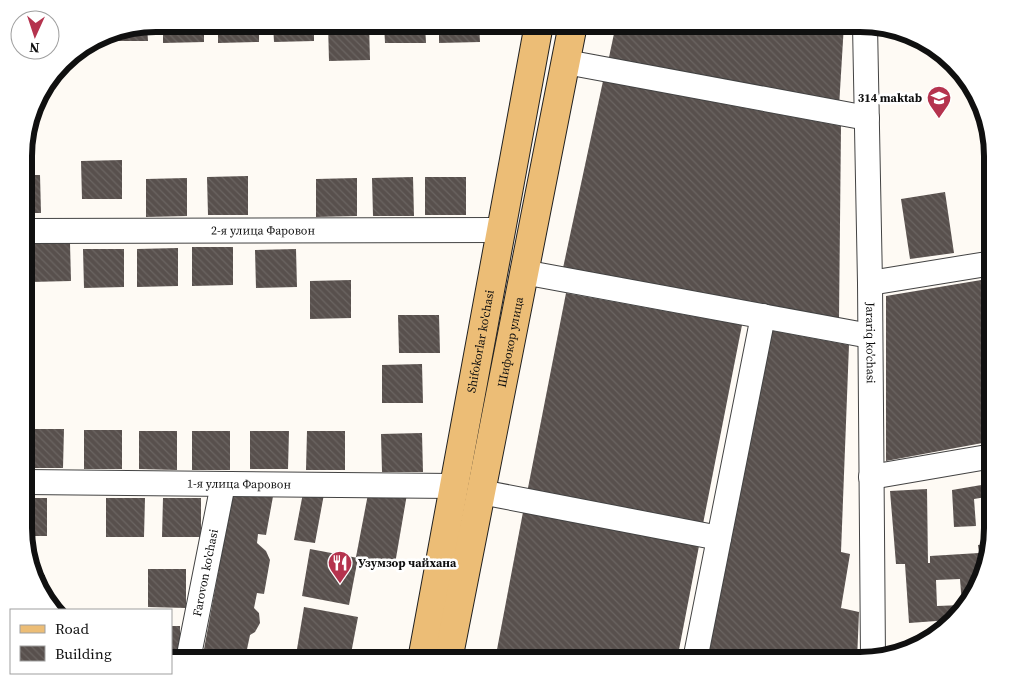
<svg xmlns="http://www.w3.org/2000/svg" width="1017" height="684" font-family="'Source Serif 4',serif">
	<style>
		.building { fill: url(#building-back-hatch); fill-rule: evenodd }
		.lines { fill: none; stroke-linecap: round; stroke-linejoin: round }
		.minor-casing { stroke: #434343; stroke-width: 26 }
		.major-casing { stroke: #212121; stroke-width: 30 }
		.minor { stroke: #fff; stroke-width: 24 }
		.major { stroke: #ecbd76; stroke-width: 28 }
		.labels { text-anchor: middle; stroke-width: 5; stroke-linejoin: round; paint-order: stroke }
		.poi-label { font-size: 12px; font-weight: bold; fill: #101010; stroke: #fff; text-anchor: end }
		.street-label { font-size: 12px; fill: #101010; stroke: #fff }
		.rim { fill: none; stroke: #101010; stroke-width: 6 }
	</style>
	<defs>
		<pattern id="building-back-hatch" width="6" height="6" patternUnits="userSpaceOnUse" patternTransform="scale(1.25)"><rect width="6" height="6" fill="#58504d"/><path d="M-1 5l2 2M0 0l6 6M5-1l2 2" fill="none" stroke="#6b6562"/></pattern>
	</defs>
	<rect width="100%" height="100%" fill="#fefaf4"/>
	<!-- building -->
	<path class="building" d="M163 24H204V42L163 43Z
		M218 24H259V42L218 43Z
		M273 24H314V41L274 42Z
		M328 24H369L370 60 329 61Z
		M384 24H425L426 43H385Z
		M439 24H479L480 42 439 43Z
		M616 24H844L839 107 608 62Z
		M147 26 148 41H107L106 34Z
		M603 81 841 126 839 320 563 268Z
		M122 160V199H82L81 161Z
		M25 175H40L41 213H25Z
		M248 176V215H208L207 177Z
		M413 177 414 216H373L372 178Z
		M425 177H466V215H425Z
		M187 178V216L146 217V179Z
		M357 178V216L316 217V179Z
		M945 192 954 253 910 259 901 199Z
		M29 243H70L71 281 30 282Z
		M192 247H233V285L192 286Z
		M178 248V286L137 287V249Z
		M83 249H124V287L84 288Z
		M296 249 297 287 256 288 255 250Z
		M993 278V441L886 461V296Z
		M351 280V318L310 319V281Z
		M566 293 742 325 702 529 527 493Z
		M398 315H439L440 353H399Z
		M769 330 849 345 841 552 850 554 841 608 859 612 857 660H706Z
		M422 364 423 403H382V365Z
		M25 429H64L63 468H25Z
		M84 430H122V469H84Z
		M139 431H177V470L139 469Z
		M192 431H230V470H192Z
		M250 431H289L288 469H250Z
		M307 431H345V470H306Z
		M422 433 423 472H382L381 434Z
		M993 483V537L986 497 974 499 976 526 954 527 952 490Z
		M234 486 274 491 266 535 258 534 257 543 266 551 270 560 264 594 257 593 254 608 259 613 260 623 255 632 250 635 246 654H250L249 660H202L219 568 217 564 220 548 223 545Z
		M927 489 928 563H930V556L979 553 978 545 991 543 971 602 950 620 909 623 905 564H896L890 491ZM960 579 962 605 937 606 936 580Z
		M303 493 324 494 315 543 294 540Z
		M368 494H407L395 564 356 557Z
		M25 498H47V536H25Z
		M106 498H145L144 537H106Z
		M163 498H201V537H162Z
		M523 512 699 546 677 660H495Z
		M310 549 358 558 349 605 302 596Z
		M148 569H186V608L148 607Z
		M35 575H45V598L42 594Z
		M304 607 358 617 350 659 297 649Z
		M171 626H180V660H171Z"/>
	<g class="lines">
		<defs>
			<g id="minor">
				<path id="s1" d="M865 25 870 283 873 659"/>
				<path d="M566 62 867 118"/>
				<path id="s2" d="M25 231 501 230"/>
				<path d="M523 272 870 336"/>
				<path d="M870 283 993 263"/>
				<path d="M871 477 993 456"/>
				<path id="s3" d="M25 482 454 486"/>
				<path d="M481 492 719 538"/>
				<path id="s4" d="M188 660 223 484"/>
				<path d="M695 660 763 316"/>
			</g>
			<g id="major">
				<path id="s5" d="M422 660 539 24"/>
				<path id="s6" d="M448 660 573 24"/>
			</g>
		</defs>
		<!-- minor casing -->
		<use href="#minor" class="minor-casing"/>
		<!-- major casing -->
		<use href="#major" class="major-casing"/>
		<!-- minor -->
		<use href="#minor" class="minor"/>
		<!-- major -->
		<use href="#major" class="major"/>
	</g>
	<!-- icons -->
	<defs>
		<symbol id="school-pin" viewBox="-11 -11 22 30"><path d="M0 17L-7.5 6A9.5 9.5 0 1 1 7.5 6Z" fill="#b5334e" stroke="#fff"/><path d="M0-5L7-2L0 1L-7-2ZM-4 1L0 2.5L4 1V4Q0 6-4 4Z" fill="#fff"/></symbol>
		<symbol id="restaurant-pin" viewBox="-11 -11 22 30"><path d="M0 17L-7.5 6A9.5 9.5 0 1 1 7.5 6Z" fill="#b5334e" stroke="#fff"/><path d="M-5-6h1v4h1v-4h1v4h1v-4h1v5L-1.5 .5V6h-2V.5L-5-1ZM5-6V6H3V1.5H1.5Q1.5-4 5-6Z" fill="#fff"/></symbol>
	</defs>
	<g fill-rule="evenodd">
		<use href="#school-pin" x="925" y="84" width="28" height="38"/>
		<use href="#restaurant-pin" x="326" y="549" width="28" height="38"/>
	</g>
	<g class="labels">
		<!-- poi labels -->
		<g class="poi-label">
			<text x="922" y="102">314 maktab</text>
			<text x="358" y="567" text-anchor="start">Узумзор чайхана</text>
		</g>
		<!-- street labels -->
		<g class="street-label">
			<text dy="4" stroke="none"><textPath href="#s2" startOffset="238">2-я улица Фаровон</textPath></text>
			<text dy="4" stroke="none"><textPath href="#s5" startOffset="324">Shifokorlar ko'chasi</textPath></text>
			<text dy="4" stroke="none"><textPath href="#s6" startOffset="324">Шифокор улица</textPath></text>
			<text dy="4" stroke="none"><textPath href="#s1" startOffset="318">Jarariq ko'chasi</textPath></text>
			<text dy="4" stroke="none"><textPath href="#s3" startOffset="214">1-я улица Фаровон</textPath></text>
			<text dy="4" stroke="none"><textPath href="#s4" startOffset="89">Farovon ko'chasi</textPath></text>
		</g>
	</g>
	<!-- crop -->
	<path d="M0 0H1017V684H0ZM156 32H860A124 124 0 0 1 984 156V528A124 124 0 0 1 860 652H156A124 124 0 0 1 32 528V156A124 124 0 0 1 156 32Z" fill="#fff" fill-rule="evenodd"/>
	<path class="rim" d="M156 32H860A124 124 0 0 1 984 156V528A124 124 0 0 1 860 652H156A124 124 0 0 1 32 528V156A124 124 0 0 1 156 32Z"/>
	<!-- legend -->
	<rect x="10" y="609" width="162" height="65" fill="#ffffff" stroke="#9f9f9f"/>
	<rect x="20" y="625" width="25" height="8" fill="#ecbd76" stroke="#9f9f9f"/>
	<text x="55" y="634" font-size="15" fill="#101010">Road</text>
	<rect x="20" y="646" width="25" height="15" fill="url(#building-back-hatch)" stroke="#9f9f9f"/>
	<text x="55" y="659" font-size="15" fill="#101010">Building</text>
	<!-- north arrow -->
	<g transform="translate(35 35) rotate(183)"><circle r="24" fill="#ffffff" stroke="#9f9f9f"/>
	<path d="M0-4L9 19L0 12L-9 19Z" fill="#b5334e"/>
	<text y="-8" font-size="14" font-weight="bold" text-anchor="middle" fill="#101010">N</text>
	</g>
</svg>
